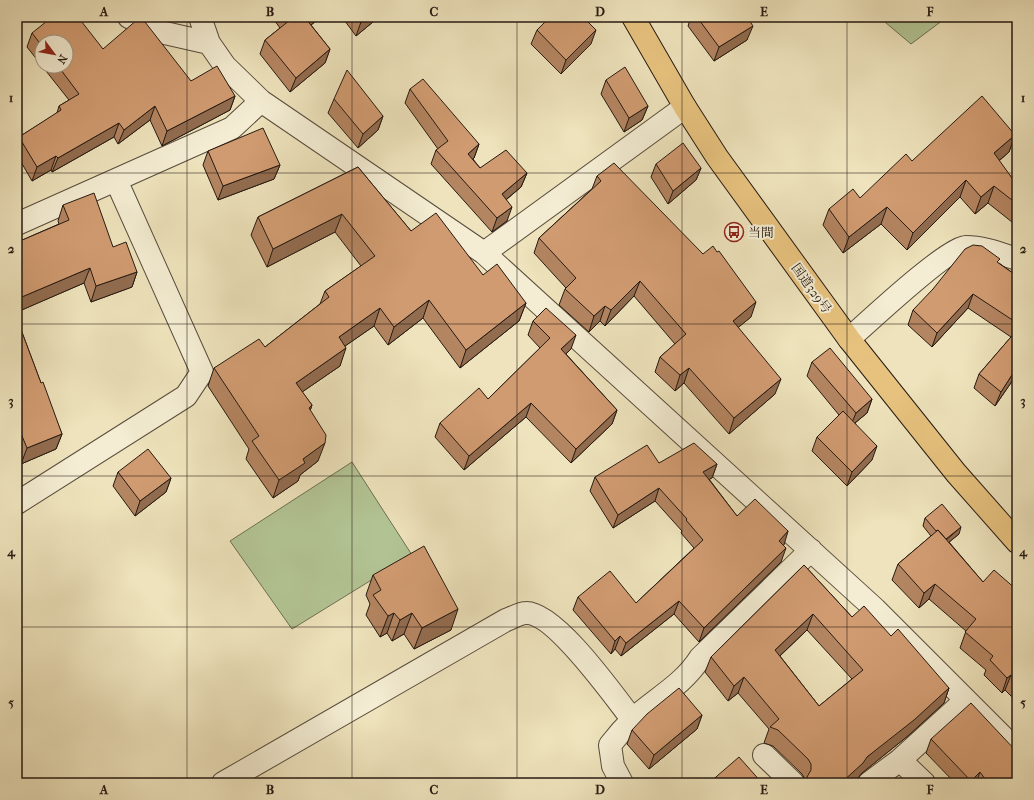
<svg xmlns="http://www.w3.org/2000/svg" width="1034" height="800" font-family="'IM FELL French Canon','Noto Serif JP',serif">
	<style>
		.green { fill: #b3c595; stroke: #6c7054 }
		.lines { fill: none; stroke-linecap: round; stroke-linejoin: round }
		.minor-casing { stroke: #584c3c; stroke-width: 24 }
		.highway-casing { stroke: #261a12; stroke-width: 24 }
		.minor { stroke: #f4edd3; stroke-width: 22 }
		.highway { stroke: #e7c27e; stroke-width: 22 }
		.wall { fill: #b48561; stroke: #261a12; fill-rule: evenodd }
		.shaded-wall { fill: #926c4f; stroke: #261a12 }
		.building { fill: #d19b71; stroke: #261a12; fill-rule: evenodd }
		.grid { fill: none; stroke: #261a12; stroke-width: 1; stroke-opacity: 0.55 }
		.labels { text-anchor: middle; stroke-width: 4; stroke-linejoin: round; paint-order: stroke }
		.poi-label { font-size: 13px; fill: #261a12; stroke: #f4edd3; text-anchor: start }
		.street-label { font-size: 13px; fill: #261a12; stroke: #f4edd3 }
		.neatline { fill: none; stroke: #261a12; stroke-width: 1.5 }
		.grid-label { font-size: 13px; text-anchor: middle; font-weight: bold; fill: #261a12 }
	</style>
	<rect width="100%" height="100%" fill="#eee3bc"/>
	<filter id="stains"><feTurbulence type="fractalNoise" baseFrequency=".005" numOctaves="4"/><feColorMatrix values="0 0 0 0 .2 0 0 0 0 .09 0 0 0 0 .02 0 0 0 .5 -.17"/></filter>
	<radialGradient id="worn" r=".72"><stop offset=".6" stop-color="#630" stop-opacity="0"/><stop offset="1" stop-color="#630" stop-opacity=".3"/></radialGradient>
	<!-- green -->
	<path class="green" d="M879 17H947L911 44Z
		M352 462 412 555 292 629 230 541Z"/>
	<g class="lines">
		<defs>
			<path id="minor" d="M129 17 156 31 209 43
				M200 17 209 43 225 66 261 101 484 253 875 609 1017 751
				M17 224 232 128 261 101
				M484 253 685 107
				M849 339C867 323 948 247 966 247 983 247 1001 254 1017 259
				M17 503 186 396 202 372 116 180
				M764 755 793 783
				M900 760 924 783
				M223 783 506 620C512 618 520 613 526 613 555 612 614 696 632 719
				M622 783 613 766 610 745C617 736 625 727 633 719 655 699 684 684 700 658L811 550
				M869 783 900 760 966 700"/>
			<path id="highway" d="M633 17 685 107 717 157 849 339 956 473 1017 542"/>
		</defs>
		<!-- minor casing -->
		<use href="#minor" class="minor-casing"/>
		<!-- highway casing -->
		<use href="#highway" class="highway-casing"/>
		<!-- minor -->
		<use href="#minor" class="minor"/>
		<!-- highway -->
		<use href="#highway" class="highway"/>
	</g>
	<!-- wall -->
	<path class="wall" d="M272 17H321L311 25 330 49 325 63 290 92 260 54 265 40 280 28Z
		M342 17H379L356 36Z
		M691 17H747V40L714 61 688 26Z
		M537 30 591 44 561 74 531 44Z
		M32 33 103 49 191 81 235 96 230 110 162 146 150 120 118 144 114 137 52 172 51 170 32 181 17 155V144L19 137 57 113 59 106 69 100 27 47ZM42 42 66 66H42Z
		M606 80 648 106 642 120 624 132 601 94Z
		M410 89 479 144 474 158 473 159 480 168 527 173 521 187 506 200 507 221 492 232 431 164 436 150 438 149 405 103Z
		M334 99 383 116 378 130 358 148 328 113Z
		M1015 135 1009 152 999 161 1017 185V226L988 203 975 214 960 197 907 250 881 224 843 253 823 225 829 209 860 198 912 161Z
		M208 151 280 165 274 179 218 200 203 165Z
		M656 164 701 168 696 180 668 204 651 177Z
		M358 167 411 231 483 275 526 303 519 321 460 368 423 318 388 345 374 326 345 346 340 366 302 392 312 405 310 411 318 461 300 475 298 481 273 498 246 459 249 449 208 386 214 368 265 347 320 304 325 291 361 266 335 232 267 267 251 235 258 217Z
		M597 176 751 317 738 327 775 394 729 434 684 383 675 391 655 372 660 357 675 344 634 296 605 326 600 321 589 332 559 305 565 289 566 288 534 253 539 238 592 189Z
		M63 205 113 247 137 272 132 287 91 302 84 283 17 312V233L20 241 59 224 58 221Z
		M999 263 1017 276V374L995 406 974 388 979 374 1011 337 968 308 932 347 908 325 913 310Z
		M17 319 41 383 62 434 56 449 21 464 17 454Z
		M533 321 571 349 566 354 617 410 612 424 571 463 526 417 464 470 435 437 440 423 488 399 540 348 528 335Z
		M812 362 872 399 867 413 855 423 872 460 847 486 812 451 817 437 839 415 807 376Z
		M659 463 717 464 712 478 709 479 737 516 788 531 783 545 781 562 699 642 674 614 621 656 615 649 611 654 573 610 578 597 636 603 694 548 681 533 682 531 655 501 613 528 590 491 595 477Z
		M118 472 171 478 166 492 135 516 113 486Z
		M925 518 959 534 949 542 983 582 1017 599V702L1005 690 1002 693 984 675 986 670 960 648 966 631 929 599 919 608 892 580 898 564 931 536 923 526Z
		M804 565 852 617 891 636 949 688 944 703 909 735 862 773 857 779 853 783H805V779L802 774 773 746 764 743 769 729 738 693 728 701 705 672 711 657ZM807 630 852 679 819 706 780 656Z
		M373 575 451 630 414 649 404 634 392 641 387 633 380 637 366 615 370 604 366 595Z
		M702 715 697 729 649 769 627 744 632 730Z
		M931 739 1017 783H955L926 753Z"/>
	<!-- shaded-wall -->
	<path class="shaded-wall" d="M309 17H321L301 33 306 19Z
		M367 17H379L356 36 361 22Z
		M753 26 747 40 714 61 719 47Z
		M596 30 591 44 561 74 566 60Z
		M330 49 325 63 290 92 296 78Z
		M235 96 230 110 162 146 167 131Z
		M155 106 150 120 118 144 124 130Z
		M648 106 642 120 624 132 629 118Z
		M383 116 378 130 358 148 363 134Z
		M119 123 114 137 52 172 58 158Z
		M1015 135 1009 152 988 170 994 153Z
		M479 144 474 158 463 168 468 154Z
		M56 156 51 170 32 181 37 167Z
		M280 165 274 179 218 200 223 186Z
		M701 168 696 180 668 204 673 191Z
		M527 173 521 187 496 208 502 194Z
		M966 180 960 197 907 250 913 233Z
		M994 186 988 203 975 214 981 197Z
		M512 207 507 221 492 232 497 218Z
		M887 207 881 224 843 253 849 237Z
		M342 214 335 232 267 267 273 249Z
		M90 268 84 283 17 312V299Z
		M137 272 132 287 91 302 96 286Z
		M640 281 634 296 605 326 611 310Z
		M973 294 968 308 932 347 937 333Z
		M429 300 423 318 388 345 394 327Z
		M756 302 751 317 728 336 733 321Z
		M526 303 519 321 460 368 466 350Z
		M605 306 600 321 589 332 594 316Z
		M380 308 374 326 332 355 339 337Z
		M576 335 571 349 556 363 561 349Z
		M346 348 340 366 289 401 296 383Z
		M1017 367V374L995 406 1001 392Z
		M689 368 684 383 675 391 680 375Z
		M781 379 775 394 729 434 734 418Z
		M872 399 867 413 850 427 856 413Z
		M531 403 526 417 464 470 469 456Z
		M312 405 306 423 309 408Z
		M617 410 612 424 571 463 576 449Z
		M62 434 56 449 21 464 27 448Z
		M325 443 318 461 300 475 298 481 273 498 279 480 303 459Z
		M877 446 872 460 847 486 852 472Z
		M717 464 712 478 698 485 703 472Z
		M171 478 166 492 135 516 140 501Z
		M659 488 655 501 613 528 618 515Z
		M961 527 959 534 942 548 945 541Z
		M788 531 784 545 774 555 779 541Z
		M786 548 781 562 699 642 704 628Z
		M935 584 929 599 919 608 924 593Z
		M679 601 674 614 621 656 626 643Z
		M458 609 451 630 414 649 422 628Z
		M394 613 387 633 380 637 388 616Z
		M412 613 404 634 392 641 400 620Z
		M813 614 807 630 769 666 775 650Z
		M620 636 615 649 611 654 615 641Z
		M1011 675 1005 690 1002 693 1007 678Z
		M744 677 738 693 728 701 734 686Z
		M949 688 944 703 909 735 862 773 857 779 853 783H841L867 757Z
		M702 715 697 729 649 769 654 755Z
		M980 772 976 783H971V781Z"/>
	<!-- building -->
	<path class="building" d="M52 17H78L103 49 138 19 145 22 191 81 217 66 235 96 167 131 155 106 124 130 119 123 58 158 56 156 37 167 19 137 61 110 59 106 79 94 58 66H66V42H42V46L32 33Z
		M288 17H309L306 19 330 49 296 78 265 40 290 20Z
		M358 17H367L361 22Z
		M550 17H583L596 30 566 60 537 30Z
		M697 17H747L753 26 719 47Z
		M625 67 648 106 629 118 606 80Z
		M347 70 383 116 363 134 334 99Z
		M423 79 479 144 468 154 480 168 506 150 527 173 502 194 512 207 497 218 436 150 448 141 410 89Z
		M982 96 1015 135 994 153 1017 185V204L994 186 981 197 966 180 913 233 887 207 849 237 829 209 853 189 860 198 906 154 912 161Z
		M263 128 280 165 223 186 208 151Z
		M683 143 701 168 673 191 656 164Z
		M614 163 703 254 713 246 717 252 719 251 756 302 733 321 781 379 734 418 689 368 680 375 660 357 686 334 640 281 611 310 605 306 594 316 565 289 576 278 539 238 601 181 597 176Z
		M358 167 411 231 436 213 483 275 497 264 526 303 466 350 429 300 394 327 380 308 339 337 346 348 296 383 312 405 309 408 326 435 325 443 303 459 305 463 279 480 252 441 259 436 214 368 259 339 265 347 329 297 325 291 375 256 342 214 273 249 258 217Z
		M94 193 113 247 126 242 137 272 96 286 90 268 17 299V233L20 241 69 220 63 205Z
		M973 245 982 246 1000 259 997 262 1017 276V323L973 294 937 333 913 310 933 289 965 249Z
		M546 308 576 335 561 349 617 410 576 449 531 403 469 456 440 423 479 388 488 399 550 338 533 321Z
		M17 319 41 383 43 382 62 434 27 448 17 424Z
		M1017 330V367L1001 392 979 374Z
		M830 348 872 399 856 413 812 362Z
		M843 411 877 446 852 472 817 437Z
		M694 443 717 464 703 472 737 516 755 499 788 531 779 541 786 548 704 628 679 601 626 643 620 636 615 641 578 597 610 571 636 603 703 540 686 520 687 519 659 488 618 515 595 477 647 445 659 463Z
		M148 449 171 478 140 501 118 472Z
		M942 504 961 527 946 539 938 530 936 531 925 518Z
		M938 530 983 582 994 570 1017 590V594L1014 597 1017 599V681L1011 675 1007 678 990 660 993 656 965 632 976 619 935 584 924 593 898 564Z
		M424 546 458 609 422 628 412 613 400 620 394 613 388 616 373 595 381 590 373 575Z
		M804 565 852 617 864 606 891 636 898 629 949 688 914 720 867 757 863 763 841 783H812L807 777 811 770V764L808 759 778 730 770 727 779 719 744 677 734 686 711 657ZM813 614 863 670 819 706 775 650Z
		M679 688 702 715 654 755 632 730 647 714Z
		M971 703 1017 752V783H988L980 772 971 781 931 739Z
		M739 757 762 783H709Z"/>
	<!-- grid -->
	<path class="grid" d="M187 17V783M352 17V783M517 17V783M682 17V783M847 17V783M17 173H1017M17 324H1017M17 476H1017M17 627H1017"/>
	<!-- icons -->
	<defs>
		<symbol id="bus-ring" viewBox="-11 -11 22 22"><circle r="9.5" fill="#f4edd3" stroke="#8f2418" stroke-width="1.5"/><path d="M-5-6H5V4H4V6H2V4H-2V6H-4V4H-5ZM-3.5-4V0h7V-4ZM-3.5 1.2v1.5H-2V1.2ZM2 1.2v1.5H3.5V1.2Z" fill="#8f2418"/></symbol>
	</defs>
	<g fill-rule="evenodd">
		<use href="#bus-ring" x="723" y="221" width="22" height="22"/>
	</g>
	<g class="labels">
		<!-- poi labels -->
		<g class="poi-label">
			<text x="748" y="237">当間</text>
		</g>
		<!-- street labels -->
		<g class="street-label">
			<text transform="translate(812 288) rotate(54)" y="5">国道329号</text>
		</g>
	</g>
	<!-- margin -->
	<rect width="1034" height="800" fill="none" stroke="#eee3bc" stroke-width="44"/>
	<!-- north arrow -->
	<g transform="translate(54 54) rotate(122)"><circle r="19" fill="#f4edd3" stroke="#a29986"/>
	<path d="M0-3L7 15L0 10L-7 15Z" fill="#8f2418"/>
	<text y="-6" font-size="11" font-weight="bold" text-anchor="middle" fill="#261a12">N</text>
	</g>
	<rect x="22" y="22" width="990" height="756" class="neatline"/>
	<g class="grid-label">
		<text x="104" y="16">A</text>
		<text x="270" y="16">B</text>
		<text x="434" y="16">C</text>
		<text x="600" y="16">D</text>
		<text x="764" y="16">E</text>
		<text x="930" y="16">F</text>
		<text x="11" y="102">1</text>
		<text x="1023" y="102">1</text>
		<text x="11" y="253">2</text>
		<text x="1023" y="253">2</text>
		<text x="11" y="405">3</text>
		<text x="1023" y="405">3</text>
		<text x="11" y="556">4</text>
		<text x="1023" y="556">4</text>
		<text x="11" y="707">5</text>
		<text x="1023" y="707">5</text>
		<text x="104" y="794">A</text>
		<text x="270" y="794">B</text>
		<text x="434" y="794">C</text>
		<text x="600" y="794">D</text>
		<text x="764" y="794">E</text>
		<text x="930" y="794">F</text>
	</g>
	<rect width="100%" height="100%" filter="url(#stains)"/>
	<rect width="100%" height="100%" fill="url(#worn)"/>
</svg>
